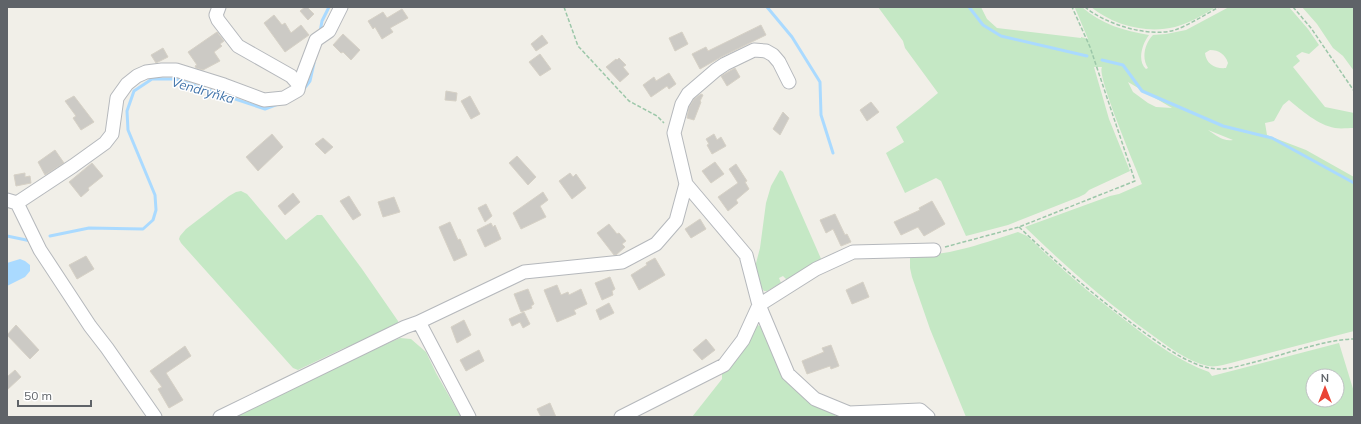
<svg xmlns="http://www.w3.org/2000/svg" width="1361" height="424" font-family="Mulish,sans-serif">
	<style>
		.green { fill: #c5e8c5; fill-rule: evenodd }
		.water { fill: #aadaff }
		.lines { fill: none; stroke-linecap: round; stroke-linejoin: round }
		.stream { stroke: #aadaff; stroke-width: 3 }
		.building { fill: #cccac5; stroke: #d6d1c6 }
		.minor-casing { stroke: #b5b8bc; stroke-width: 15 }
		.path { stroke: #9cc7a9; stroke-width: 1.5; stroke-dasharray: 4 2; stroke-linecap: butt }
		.minor { stroke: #fff; stroke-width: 13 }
		.labels { text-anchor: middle; stroke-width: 3; stroke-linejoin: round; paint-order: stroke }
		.water-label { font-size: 13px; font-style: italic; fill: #4174aa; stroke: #fff }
	</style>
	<rect width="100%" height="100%" fill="#f1efe8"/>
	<!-- green -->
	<path class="green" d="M878 7H981L987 19 997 28 1081 38V37L1088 39 1075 8 1082 7C1101 24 1124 31 1149 35 1142 44 1137 61 1146 69L1148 68C1141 58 1145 43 1153 35L1166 34 1186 30 1229 7H1289L1308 29 1319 45 1309 54 1302 52 1296 56 1300 61 1293 67 1325 107 1354 113V128C1348 128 1341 129 1335 128 1318 125 1301 110 1289 100L1283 105 1274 121 1265 123 1267 135 1306 150 1354 177V331L1223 365C1218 366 1213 367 1208 366 1186 361 1166 345 1148 332 1105 301 1065 266 1027 229L1025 227 1110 196 1119 194 1142 184C1136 168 1096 75 1102 67H1094L1109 119 1130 171 1089 190 1085 194 1079 197 1008 225 966 236 941 181 936 178 905 193 886 153 904 142 896 127 919 109 938 93 905 48 903 41ZM1210 50C1219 50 1225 54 1228 63L1226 68C1215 69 1206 64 1205 53ZM1128 82 1172 108 1156 107 1148 103 1133 92ZM1208 130 1233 140C1223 142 1216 135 1208 130Z
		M1091 7H1216C1203 15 1190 23 1175 27 1146 34 1113 25 1091 7Z
		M1302 7H1354V71L1343 56 1333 48 1317 24Z
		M780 170 783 172 822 261 787 280 783 276 779 278 781 283 767 291H764L760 286 755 267 760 248 766 203 771 186Z
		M241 191 247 194 286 240 317 215H322L362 269 398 321V324L395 328 342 349 302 368 298 370 293 368 181 243 179 239 180 236 186 229 229 196 236 192Z
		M1018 232 1027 236C1061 269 1096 299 1134 327 1157 345 1181 362 1209 372L1212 376 1339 343 1354 392V417H966L930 329 912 277 910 268V255C948 257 983 243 1018 232ZM1313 376H1337V400H1313Z
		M757 325 761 326 789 382 835 414 836 417H692L722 379V373L754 328Z
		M400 338 411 339 426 352 436 373 461 417H236L329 368Z"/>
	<!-- water -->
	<path class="water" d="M20 259 25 261 30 265V271L25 277 7 286V263Z"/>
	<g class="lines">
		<!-- stream -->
		<path class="stream" d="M767 7 792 37 820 82 821 115 833 153
			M969 7 983 25 1001 36 1087 56
			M320 32 322 21 329 7
			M1102 60 1123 65 1142 91 1223 126 1272 138 1354 183
			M303 90 310 81 314 63
			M7 236 31 241
			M50 236 89 228 143 229 153 220 156 210 155 195 128 130 127 111 134 91 152 79H175L265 109 278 104"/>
	</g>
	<!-- building -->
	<path class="building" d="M305 7H307L314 14 308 20 300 11Z
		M402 9 408 18 390 28 393 32 382 39 375 27 373 29 368 21 383 12 387 18Z
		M274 15 282 25 285 23 291 33 301 25 309 35 285 52 264 23Z
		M761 25 766 35 721 57 700 69 692 54 706 47 708 51Z
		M217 32 224 41 220 44 222 46 214 52 220 61 203 70 196 68 195 66 197 65 188 52Z
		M682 32 688 44 675 51 669 38Z
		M343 34 360 50 351 60 343 52 341 53 333 45Z
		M542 35 548 43 536 51 531 44Z
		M163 48 168 57 156 63 151 55Z
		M540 54 551 69 540 76 529 62Z
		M619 58 626 65 623 67 629 74 620 82 606 67 616 59 617 60Z
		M735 68 740 77 727 86 721 76Z
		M669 73 676 84 669 89 667 86 651 97 643 85 654 77 656 81Z
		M446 91 457 93 456 101 445 100Z
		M701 94 703 95 700 101 701 102 694 120 687 118 689 107 694 99Z
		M74 96 94 122 81 130 73 118 76 116 65 101Z
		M470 96 480 114 471 119 461 101Z
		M871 102 879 112 867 121 860 110Z
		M783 112 789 118 780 135 773 129Z
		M272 134 283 147 258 171 246 157Z
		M714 134 717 140 721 137 726 146 712 154 707 145 709 144 706 139Z
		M323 138 333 147 325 154 315 144Z
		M55 150 64 163 45 175 38 162Z
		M517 156 536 177 528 185 509 163Z
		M715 162 724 174 711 183 702 171Z
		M92 163 103 176 88 188 89 190 81 197 69 182Z
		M736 164 747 181 745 182 749 189 736 200 738 203 728 211 718 197 738 183 729 169Z
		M25 173V177L30 176 31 183 16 186 14 175Z
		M570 173 573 177 576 174 586 188 572 199 559 181Z
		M543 192 548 200 540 206 546 217 521 229 513 213Z
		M293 193 300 202 285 215 278 206Z
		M349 196 361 215 353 220 340 201Z
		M394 197 400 212 383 217 378 202Z
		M932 201 945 224 924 236 918 227 901 235 894 222 920 210 919 208Z
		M486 204 492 216 485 222 478 208Z
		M835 214 845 235 847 234 851 242 841 246 833 229 826 233 820 220Z
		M700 219 706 229 691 238 685 229Z
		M450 222 458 240 460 239 467 255 454 261 439 227Z
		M491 223 493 227 495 225 501 239 485 247 477 230Z
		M609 224 617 234 619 233 626 241 622 244 625 247 616 255H614L597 233Z
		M86 256 94 269 77 279 69 265Z
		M655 258 665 275 639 290 631 275 647 265 646 263Z
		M610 277 615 289 612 291 613 295 602 300 595 283Z
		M863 282 869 297 852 304 846 290Z
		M557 285 561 295 568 292 569 295 581 289 587 304 574 310 576 314 557 322 544 290Z
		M528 289 534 304 531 306 532 308 521 312 514 294Z
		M609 303 614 313 600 320 596 310Z
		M524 312 530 324 523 328 520 322 512 326 509 319Z
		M464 320 471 335 457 343 451 327Z
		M16 325 39 350 30 359 7 335Z
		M706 339 715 350 702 360 693 350Z
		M831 345 839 366 831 369 830 366 807 374 802 361 824 352 822 348Z
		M185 346 191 356 166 373 183 400 169 408 158 389 162 387 150 371Z
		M479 350 484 361 466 371 460 360Z
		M15 370 21 377 7 390V377Z
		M550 403 556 417H541L537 409Z"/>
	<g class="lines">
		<defs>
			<path id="minor" d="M789 82 779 62 773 55 766 51 754 50 725 64 716 70 688 94 682 104 674 133 686 184 746 255 759 305 816 269 853 252 934 250
				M299 85 316 40 329 31 341 7
				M7 200 17 203 40 250 90 326 107 348 155 417
				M17 203 73 166 105 143 112 134 117 98 127 84 137 76 146 72 162 70H176L224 85 264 100 284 98 298 90 299 85 291 76 238 46 218 20 216 15 219 7
				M419 322 469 417
				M220 417 405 327 419 322 524 272 622 262 656 244 676 221 686 184
				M621 417 724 365 743 340 759 305 788 374 815 399 849 413 920 410 928 417"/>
		</defs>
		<!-- minor casing -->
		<use href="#minor" class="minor-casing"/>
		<!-- path -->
		<path class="path" d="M564 7 578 46 629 101 657 116 664 123
			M1085 7C1105 24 1149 38 1175 30 1189 25 1206 14 1219 7
			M1293 7 1311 28 1354 91
			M1019 227C1059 265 1100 301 1145 333 1165 347 1195 370 1221 369 1229 369 1239 366 1247 364 1281 356 1321 340 1354 339
			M945 247 1019 227 1135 181 1090 47 1072 7"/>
		<!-- minor -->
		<use href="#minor" class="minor"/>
	</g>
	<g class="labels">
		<!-- water labels -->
		<g class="water-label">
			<text transform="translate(203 90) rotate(16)" y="5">Vendryňka</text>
		</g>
	</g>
	<!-- border -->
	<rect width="1361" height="424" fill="none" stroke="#5f6368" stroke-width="16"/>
	<!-- north arrow -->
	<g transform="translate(1325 388)"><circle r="19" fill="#ffffff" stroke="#bfc1c3"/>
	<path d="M0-3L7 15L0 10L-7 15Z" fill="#ea4335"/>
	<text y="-6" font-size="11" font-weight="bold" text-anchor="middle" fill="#5f6368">N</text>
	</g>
	<!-- scale -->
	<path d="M18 400v6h73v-6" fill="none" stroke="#5f6368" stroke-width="2"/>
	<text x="24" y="400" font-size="12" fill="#5f6368" stroke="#ffffff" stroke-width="3" paint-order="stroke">50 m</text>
</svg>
